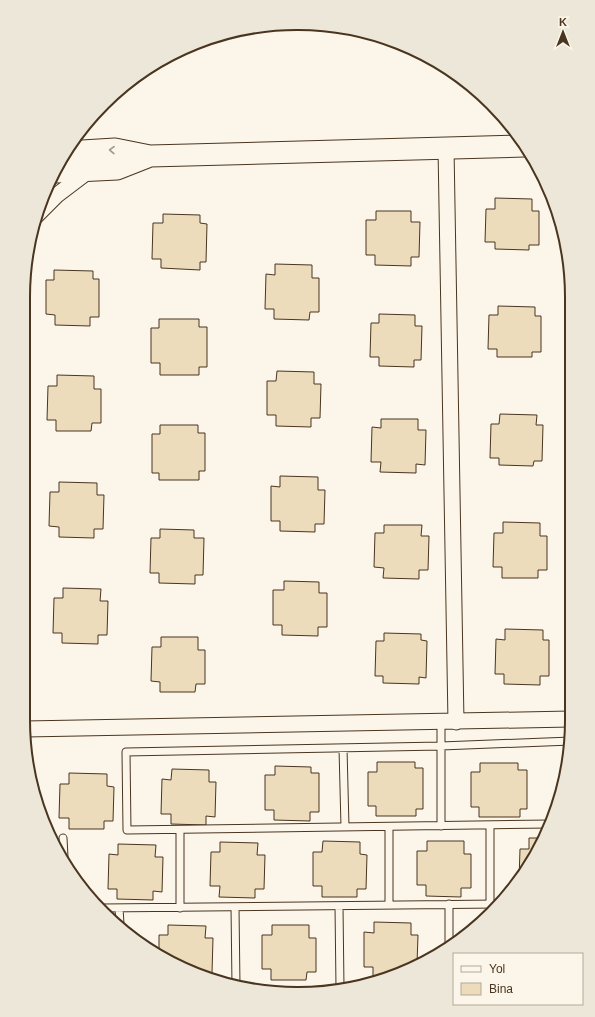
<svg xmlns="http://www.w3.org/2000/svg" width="595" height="1017" font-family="Arial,sans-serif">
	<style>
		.building { fill: #ecdcbc; stroke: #4a3520 }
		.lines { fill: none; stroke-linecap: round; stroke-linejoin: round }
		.lane-casing { stroke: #4a3520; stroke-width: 9 }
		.street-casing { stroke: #4a3520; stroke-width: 17 }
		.secondary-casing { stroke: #4a3520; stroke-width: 23 }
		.lane { stroke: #fbf6e9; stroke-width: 7 }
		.street { stroke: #fbf6e9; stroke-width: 15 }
		.secondary { stroke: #fbf6e9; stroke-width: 21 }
		.oneway { stroke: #a29684 }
		.rim { fill: none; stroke: #4a3520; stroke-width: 2 }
	</style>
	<rect width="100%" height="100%" fill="#fbf6e9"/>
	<!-- building -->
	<path class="building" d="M495 198 532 199V211H539V245H529V250L495 249V242H485L486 209H495Z
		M376 211H411V222H420L419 257H411V266L375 265V255H366V220H376Z
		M163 214 200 215V223L207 224 206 262H200V270L161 268V259H152L153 223H163Z
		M275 264 312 265V278H319V312H310L309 320 274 319V309H265L266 274 275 275Z
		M54 270 93 271V279H99V317H90V326L55 325V315L46 314V280H54Z
		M498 306 535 307V316H541V352H532V357H497V349H488L489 315H498Z
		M379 314 415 315V326H422L421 360H414V367L379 366V357H370L371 323H379Z
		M159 319H199V327H207V367H199V375H160V363H151V328H159Z
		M277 371 314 372V384H321L320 418H311V427L276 426V415H267V381H276Z
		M57 375 94 376V389H101V423H92L91 431H56V420H47L48 386H57Z
		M500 414 537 415 536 425H543L542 461H534L533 466 499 465V458H490L491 424H499Z
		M381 419H418V430H426L425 465 416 464V473L380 472 381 462H371L372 427 381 428Z
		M160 425H198V433H205V471H199V480H159V473H152V434H160Z
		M280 476 318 477V490H325L324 524H315V532L280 531V521H271V486L280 487Z
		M59 482 97 483V495H104L103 529H94V538L59 537V527L49 526 50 492H59Z
		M503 522 540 523V536H547V570H538V578H502V567H493L494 533H503Z
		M384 525H422L421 536H429L428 570H419V579L383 578 384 568 374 567 375 533H384Z
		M160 529 194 530V538H204L203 575H195V584L159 583V573H150L151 538H160Z
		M284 581 319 582V593H327V627H318V636L282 635V625H273V590H284Z
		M63 588 101 589 100 601H108L107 635H98V644L62 643V633H53L54 598H63Z
		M505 629 543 630V640H549V676H540V685L504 684V674H495L496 639 505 640Z
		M384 633 421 634V640L427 641 426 678 419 677V684L383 683V676H375L376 641H384Z
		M161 637H198V650H205V684H196L195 692H160V682L151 681 152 647H161Z
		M377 762H415V768H423V809H416V816H376V806H368V772H377Z
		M480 763H518V770H527V809H520V817H479V807H471V772H480Z
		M275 766 311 767V773H319V812H310V821L274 820V810H265V775H275Z
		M172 769 209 770V782H216L215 817 206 816V825L171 824V814H161L162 779 171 780Z
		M69 773 107 774V786L114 787 113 821H104V829H69V818H59L60 784H69Z
		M529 838H542L526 872 519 880 520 849H529Z
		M323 841 360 842V854L367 855 366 889H357V897H322V886H313V852H322Z
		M427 841H464V854H471V888H461V897L426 896V885H417V851H427Z
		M220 842 258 843 257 855H265L264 889H255V898L219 897 220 886H210L211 852H220Z
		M118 844 156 845 155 857H163L162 892 153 891V900L117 899V889H108L109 854 118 855Z
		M374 922 411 923V935H418L417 964 402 973 383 978 373 977V967H364V932L374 933Z
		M168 925 206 926 205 938H213L212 973H203V974L159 954V935H168Z
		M272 925H309V938H316V972H307L306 980H271V969H262V935H272Z"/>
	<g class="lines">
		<defs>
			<path id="lane" d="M441 722V826
				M343 748 345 827
				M550 824 127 830 126 752 441 746 571 741
				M490 825V904
				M180 830V908
				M63 838 64 857
				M389 905V827
				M339 906 340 988
				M235 907 236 986
				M103 908 498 904
				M119 908 120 924
				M449 944V904"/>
			<path id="street" d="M446 148 456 722
				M36 216 57 195 90 170
				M25 729 571 719"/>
			<path id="secondary" d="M66 152 115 149 150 156 524 146
				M56 172 117 169 150 156"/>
		</defs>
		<!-- lane casing -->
		<use href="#lane" class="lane-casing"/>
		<!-- street casing -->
		<use href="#street" class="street-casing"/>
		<!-- secondary casing -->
		<use href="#secondary" class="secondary-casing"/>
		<!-- lane -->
		<use href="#lane" class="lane"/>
		<!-- street -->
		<use href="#street" class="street"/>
		<!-- secondary -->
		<use href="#secondary" class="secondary"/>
	</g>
	<!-- one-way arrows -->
	<defs><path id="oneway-chevron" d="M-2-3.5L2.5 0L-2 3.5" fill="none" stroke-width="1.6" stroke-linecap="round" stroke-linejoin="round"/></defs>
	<use class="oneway" href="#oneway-chevron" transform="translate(112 150) rotate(-179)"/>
	<!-- crop -->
	<path d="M0 0H595V1017H0ZM297 30H298A267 267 0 0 1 565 297V720A267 267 0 0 1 298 987H297A267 267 0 0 1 30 720V297A267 267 0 0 1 297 30Z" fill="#ede7d9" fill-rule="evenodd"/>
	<path class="rim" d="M297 30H298A267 267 0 0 1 565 297V720A267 267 0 0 1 298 987H297A267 267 0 0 1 30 720V297A267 267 0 0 1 297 30Z"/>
	<!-- legend -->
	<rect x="453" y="953" width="130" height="52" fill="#fbf6e9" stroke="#b4a999"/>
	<rect x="461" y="966" width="20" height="6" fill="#fbf6e9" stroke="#b4a999"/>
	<text x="489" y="973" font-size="12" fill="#4a3520">Yol</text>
	<rect x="461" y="983" width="20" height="12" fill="#ecdcbc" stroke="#b4a999"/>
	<text x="489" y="993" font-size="12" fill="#4a3520">Bina</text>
	<!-- north arrow -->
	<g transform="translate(563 32)" stroke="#fbf6e9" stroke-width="3" paint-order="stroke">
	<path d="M0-3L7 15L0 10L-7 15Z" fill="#4a3520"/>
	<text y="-6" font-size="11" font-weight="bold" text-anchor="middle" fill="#4a3520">K</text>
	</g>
</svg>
